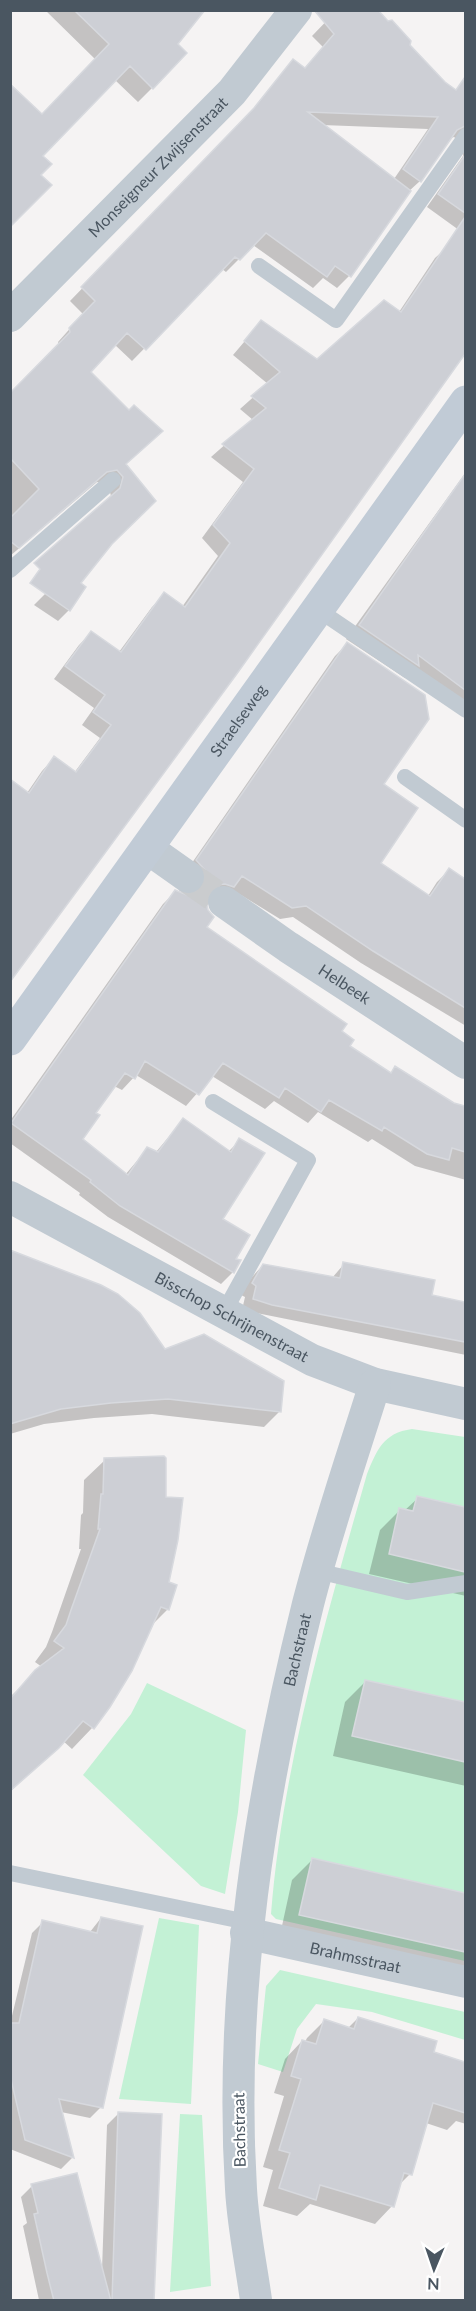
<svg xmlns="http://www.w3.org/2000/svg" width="476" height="2311" font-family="Lato,sans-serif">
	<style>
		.green { fill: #c3f1d5 }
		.shadow { fill: #0003; fill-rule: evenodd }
		.building { fill: #cdcfd5; stroke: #d7d9de; stroke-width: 1.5 }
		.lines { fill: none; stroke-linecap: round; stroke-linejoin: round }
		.street-tunnel { stroke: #caccce; stroke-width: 32; stroke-dasharray: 32 16; stroke-linecap: butt }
		.lane { stroke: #c1cad2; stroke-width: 16 }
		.street { stroke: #c1cad2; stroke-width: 32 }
		.secondary { stroke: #c1cbd6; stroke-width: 33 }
		.labels { text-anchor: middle; stroke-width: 4.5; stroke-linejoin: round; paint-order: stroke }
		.street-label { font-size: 16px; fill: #4a5661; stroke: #fff }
	</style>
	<rect width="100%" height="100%" fill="#f5f3f3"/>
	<!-- green -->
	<path class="green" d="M412 1429 465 1437V1961L276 1919 271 1914C283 1764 326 1618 367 1474 377 1450 383 1433 412 1429Z
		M147 1683 246 1730 238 1812 225 1894 201 1886 83 1775 131 1714Z
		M159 1918 199 1925 191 2104 119 2099Z
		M280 1970 465 2012V2040L372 2012 316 2004 297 2029 283 2072 258 2064 266 1986Z
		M180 2114 202 2115 211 2286 170 2292Z"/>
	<!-- shadow -->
	<path class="shadow" d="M45 10H203L176 44 152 88 138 102 115 80 41 156 39 175 10 225 41 115 96 60Z
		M337 10 409 45 444 83 466 98V350L295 590 10 979 27 793 42 771 54 758 74 773 100 738 82 725 94 708 54 679 79 645 91 633 119 652 152 607 165 594 182 607 218 556 202 538 243 482 211 457 253 420 240 409 268 384 233 355 261 322 317 361 399 312 435 258 463 233 427 207 463 156V144L454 137 449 139 420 181 408 192 349 276 337 288 323 278 313 288 253 245 226 272 222 269 132 361 114 344 89 372 125 465 154 501 111 496 108 485 97 482 10 556V395L59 345 58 342 83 314 70 301 242 123 293 61 304 69 323 47 312 36ZM322 125 428 129 394 179Z
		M466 472V713L410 673 405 678 346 639Z
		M65 574 69 610 58 621 34 605Z
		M347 644 382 784 379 864 428 896 437 882 449 870 466 881V896L444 927 466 940V1026L361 963 293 917 280 919 231 889 206 897 205 927 340 1031 348 1047 390 1074 396 1068 454 1104 466 1107V1180L415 1166 372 1139 368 1142 318 1112 308 1123 274 1101 265 1109 212 1076 186 1106 136 1075 122 1090 114 1086 94 1113 81 1139 125 1175 148 1148 156 1152 183 1120 228 1152 240 1140 221 1219 234 1260 233 1272 221 1284 108 1217 79 1195 80 1193 10 1143V1121L163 904 175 892 187 896 193 895V882L185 873 335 656Z
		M10 1252 164 1351 280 1411 264 1427 152 1414 94 1418 44 1424 10 1434Z
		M344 1264 430 1296 466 1303V1355L242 1310 245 1297 241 1295 252 1277 263 1265 332 1278Z
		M105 1460 168 1583V1609L151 1626 109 1706 92 1728 72 1749 62 1740 10 1792V1697L42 1667 35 1662 46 1647 52 1632 81 1549H79L81 1515 83 1513 84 1480Z
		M418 1498 466 1509V1596L369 1574 380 1530 400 1510 404 1511Z
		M365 1682 466 1704V1786L333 1756 345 1702Z
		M312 1860 466 1894V1977L280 1935 292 1880Z
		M101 1918V2107L90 2118 61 2112 72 2158 61 2169 10 2149V2024L32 1933 43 1922 90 1932Z
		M358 2018 432 2053 466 2063V2124L456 2121 447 2130 426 2123 410 2174 399 2185 392 2206 375 2224 310 2204 297 2216 263 2206 273 2170 263 2167 284 2096 274 2093 285 2059 302 2041 305 2042 307 2038 324 2021 348 2028Z
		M119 2113 153 2300H39L23 2226 27 2223 21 2197 32 2186 102 2270 107 2125Z"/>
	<!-- building -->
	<path class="building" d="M74 10H205L178 44 187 53 153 89 130 66 43 156 52 164 41 175 52 185 10 227V84L42 114 109 44Z
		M314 10H378L388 21 392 20 411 41 410 45 445 82 456 90 465 77V126L457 130 421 182 403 169 438 117 308 112 411 191 351 277 335 266 327 277 266 233 240 260 235 257 146 350 127 333 91 372 129 410 134 405 163 431 126 464 156 501 112 544 81 583 86 587 70 611 30 583 40 569 34 563 120 488 123 477 117 470 107 472 19 548 10 541V518L39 489 10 458V393L70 332 69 328 95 301 81 287 254 108 293 59 305 68 334 34Z
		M465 155V213L438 194Z
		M465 217V354L236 675 10 982V779L29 793 54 756 76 772 111 725 93 712 105 695 65 666 91 631 121 652 164 592 185 607 230 543 213 525 254 469 222 444 266 408 251 396 280 372 244 341 261 320 317 359 384 300 401 312Z
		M465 474V690L418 655 419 666 359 625Z
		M347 642 425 695 429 719 384 784 418 808 381 863 430 896 449 868 465 879V1008L373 951 306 906 292 908 242 876 234 887 225 884 217 885 210 891 206 901 208 910 214 917 207 927 347 1024 342 1031 354 1040 350 1046 391 1073 395 1066 454 1103 465 1106V1152L452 1148 449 1160 427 1154 384 1127 382 1131 329 1100 321 1112 285 1088 279 1098 223 1063 199 1095 145 1061 135 1079 125 1073 96 1113 100 1115 83 1139 128 1175 147 1147 158 1152 183 1118 231 1152 239 1138 265 1153 223 1219 250 1235 236 1259 241 1260 234 1273 120 1206 90 1182 91 1180 11 1123 175 890 187 895 196 893 203 887 206 879 205 870 196 860Z
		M10 1250 101 1285 118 1294 140 1313 165 1349 204 1334 284 1381 281 1412 168 1399 111 1403 61 1409 10 1424Z
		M343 1262 435 1280 432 1295 465 1302V1342L272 1305 253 1299 256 1286 252 1283 263 1264 340 1278Z
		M164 1456 166 1458V1497L183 1498 178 1540 169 1582 177 1585 169 1610 161 1607 132 1671 110 1707 94 1729 83 1721 59 1748 10 1791V1699L35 1670 64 1648 54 1641 66 1625 71 1610 100 1529H98L101 1494H103L104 1458Z
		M417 1496 465 1507V1572L389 1554 399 1508 413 1511Z
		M365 1680 465 1702V1762L352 1736Z
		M312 1858 465 1893V1952L299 1915Z
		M101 1917 143 1926 103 2108 59 2099 74 2158 25 2140 10 2075V2023H19L42 1920 97 1933Z
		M358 2017 437 2041 434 2052 465 2062V2113L433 2103 412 2175 404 2173 394 2207 320 2185 316 2200 279 2188 290 2153 279 2150 301 2079 291 2076 302 2040 316 2044 324 2019 354 2029Z
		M118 2112 162 2114 154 2301H112Z
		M77 2173 111 2301H54L47 2273 34 2214 38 2213 31 2184Z"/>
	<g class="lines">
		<!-- street-tunnel -->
		<path class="street-tunnel" d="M188 877 224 902"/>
		<!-- lane -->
		<path class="lane" d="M259 266 336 320 466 136
			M10 570 113 480
			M317 609 466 710
			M405 777 466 820
			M213 1102 308 1160 224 1312
			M317 1571 407 1592 466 1583
			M10 1873 247 1922"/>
		<!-- street -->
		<g class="street">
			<path id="s1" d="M10 316 232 92 296 10"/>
			<path d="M147 848 188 877"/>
			<path id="s2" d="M224 902 288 947 466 1063"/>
			<path id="s3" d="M10 1197 312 1360 375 1384 466 1404"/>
			<path id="s4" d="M246 1933 466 1982"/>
			<path id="s5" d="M256 2300C251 2264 243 2226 241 2189 229 1991 260 1796 308 1604 327 1530 352 1457 375 1384"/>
		</g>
		<!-- secondary -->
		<path class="secondary" id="s6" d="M10 1039 466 402"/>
	</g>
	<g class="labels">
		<!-- street labels -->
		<g class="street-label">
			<text dy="6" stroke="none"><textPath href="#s1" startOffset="210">Monseigneur Zwijsenstraat</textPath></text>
			<text dy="6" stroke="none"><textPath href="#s6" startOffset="392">Straelseweg</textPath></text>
			<text dy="6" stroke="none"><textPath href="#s2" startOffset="146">Helbeek</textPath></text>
			<text dy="6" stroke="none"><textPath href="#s3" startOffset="252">Bisschop Schrijnenstraat</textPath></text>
			<text dy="6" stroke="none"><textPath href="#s5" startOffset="656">Bachstraat</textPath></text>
			<text dy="6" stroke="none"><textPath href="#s4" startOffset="112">Brahmsstraat</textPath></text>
			<text transform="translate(239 2130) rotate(-91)" y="6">Bachstraat</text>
		</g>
	</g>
	<!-- border -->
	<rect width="476" height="2311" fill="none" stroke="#4a5661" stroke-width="24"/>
	<!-- north arrow -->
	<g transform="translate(434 2269) rotate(182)" stroke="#ffffff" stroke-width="4.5" paint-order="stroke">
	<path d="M0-4.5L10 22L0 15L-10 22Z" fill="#4a5661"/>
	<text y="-9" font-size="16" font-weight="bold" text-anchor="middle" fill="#4a5661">N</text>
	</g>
</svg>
